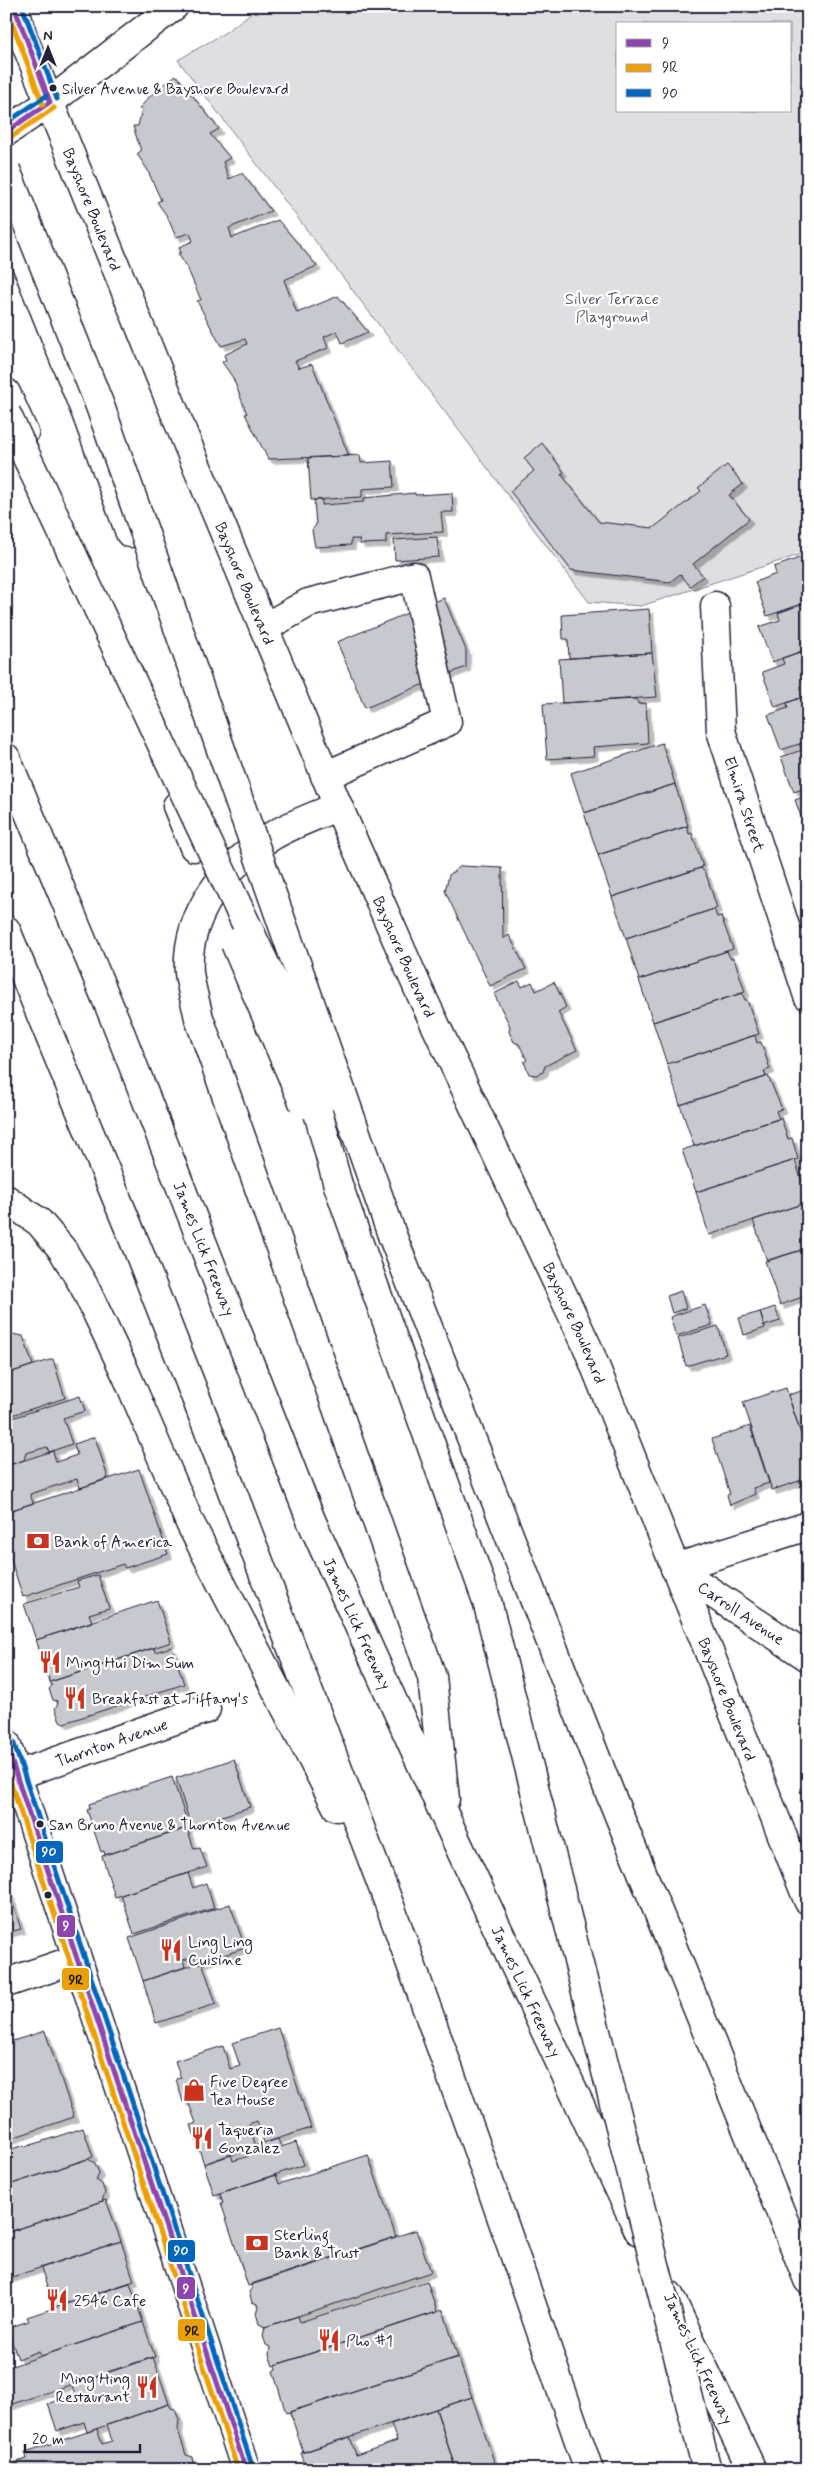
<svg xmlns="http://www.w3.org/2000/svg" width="814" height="2476" font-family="Mynerve,sans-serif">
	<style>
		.green { fill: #dfdfe2; stroke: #80808e; fill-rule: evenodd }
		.building { fill: #c8c8cf; stroke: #22223b; filter: url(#shadow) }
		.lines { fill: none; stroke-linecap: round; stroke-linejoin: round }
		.minor-casing { stroke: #22223b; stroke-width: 31 }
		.major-casing { stroke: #22223b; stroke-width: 31 }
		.highway-casing { stroke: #22223b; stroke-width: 31 }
		.minor { stroke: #fff; stroke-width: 28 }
		.major { stroke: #fff; stroke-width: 28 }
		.highway { stroke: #fff; stroke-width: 28 }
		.highway-bridge-casing { stroke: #22223b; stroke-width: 31; stroke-linecap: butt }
		.highway-bridge { stroke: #fff; stroke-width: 28 }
		.bus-1-casing { stroke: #fff; stroke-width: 9 }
		.bus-2-casing { stroke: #fff; stroke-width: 9 }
		.bus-3-casing { stroke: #fff; stroke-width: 9 }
		.bus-1 { stroke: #8e44ad; stroke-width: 5 }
		.bus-2 { stroke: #ec9f03; stroke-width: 5 }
		.bus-3 { stroke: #0065bd; stroke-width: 5 }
		.bus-dot { fill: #22223b; stroke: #fff; stroke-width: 2 }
		.labels { text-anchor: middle; stroke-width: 4.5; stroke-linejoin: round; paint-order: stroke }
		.bus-label { font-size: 15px; fill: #22223b; stroke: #fff; text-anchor: start }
		.street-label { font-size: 16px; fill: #22223b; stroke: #fff }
		.park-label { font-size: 16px; fill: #5b5b6d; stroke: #fff }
		.poi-label { font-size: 16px; fill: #22223b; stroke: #fff; text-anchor: start }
		.line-badge { stroke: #fff; stroke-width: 2 }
		.badge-label { font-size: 14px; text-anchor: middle; font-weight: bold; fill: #fff }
		.pale-badge-label { font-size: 14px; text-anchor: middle; font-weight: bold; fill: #111 }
	</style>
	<defs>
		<filter id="shadow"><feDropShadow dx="4.5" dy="4.5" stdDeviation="0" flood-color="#0004"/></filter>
	</defs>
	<rect width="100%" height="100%" fill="#fff"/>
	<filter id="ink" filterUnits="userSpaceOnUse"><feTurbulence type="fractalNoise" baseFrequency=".02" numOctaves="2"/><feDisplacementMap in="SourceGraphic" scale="10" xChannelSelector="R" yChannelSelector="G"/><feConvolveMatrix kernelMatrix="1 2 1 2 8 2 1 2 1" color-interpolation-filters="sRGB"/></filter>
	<g filter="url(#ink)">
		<!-- green -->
		<path class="green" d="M260 6H808V552L641 606 589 602 178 60 226 32ZM618 24H790V111H618Z"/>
		<!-- building -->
		<path class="building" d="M176 75 219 129 210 134 230 158 223 162 229 179 242 173 271 211 229 228 232 238 278 220 317 266 284 280 297 313 338 296 368 332 342 343 337 331 324 337 328 348 295 361 299 368 312 364 349 456 268 459 245 414H247L233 378 222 362 226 360 224 355 247 344 245 339 221 346 197 301 201 300 189 272 178 253H181L179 247 193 241 190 233 176 237 167 216 157 202 161 200 147 169 137 154 141 151 133 126H138L142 109H139L150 96Z
			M542 443 564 472 561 474 599 522 653 528 701 491 698 488 727 465 743 484 729 495 749 519 693 564 703 576 690 586 680 574 670 582 571 570 510 491 534 471 524 458Z
			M360 455 361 463 392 461 394 487 362 489V497L311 500 308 458Z
			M415 493V495L452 493 453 512H441L443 532 386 535V543L360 544 359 539H351V545L315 547 312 530 316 525 314 500H322V505L364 502V498Z
			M437 537 439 557 395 560 394 540Z
			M808 555V602L767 616 755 582 776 574 774 567Z
			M444 598 466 650V667L365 708 337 642Z
			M808 602V649L772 662 759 627 780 620 778 613Z
			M649 609 652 653 569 658 568 639H563L562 615Z
			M808 649V695L775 707 762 672 784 664 782 658Z
			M652 653 657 697 562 703 559 659Z
			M808 695V741L781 750 768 715 788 708 787 703Z
			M637 699 638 704 646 703 648 743 593 747 594 756 547 759 543 704Z
			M808 741V787L794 792 781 757 802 750 799 744Z
			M662 743 675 784 584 813 571 773Z
			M675 784 688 826 598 855 584 813Z
			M808 795V833H807L795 800Z
			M687 826 689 834 692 833 703 867 612 897 598 855Z
			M461 866 502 868 503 939 509 935 526 969 490 986 445 891 449 875Z
			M701 868 706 874 717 908 626 938 612 897Z
			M714 909 717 917 721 916 733 949 639 980 626 938Z
			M727 951 730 958H734L745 992 653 1022 639 980Z
			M519 981 522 987 532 982 536 991 554 982 566 1007 558 1012 577 1050 545 1066 543 1072 536 1075 529 1074 524 1062 527 1060 519 1044 514 1042 509 1032 510 1026 494 994Z
			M742 993 745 1000H747L759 1034 667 1064 653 1022Z
			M755 1035 757 1043 761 1042 770 1069 764 1071 766 1077 680 1105 667 1064Z
			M768 1076 782 1109 776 1111 779 1119 694 1146 680 1105Z
			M781 1118 788 1139 792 1138 798 1159 696 1192 682 1150Z
			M795 1160 802 1182 806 1180 808 1185V1202L709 1235 696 1192Z
			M808 1202V1248L767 1261 753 1220Z
			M808 1248V1295L780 1305 765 1261Z
			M681 1291 686 1308 672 1313 667 1296Z
			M705 1305 712 1325 676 1336 670 1317Z
			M775 1307 780 1321 764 1326 760 1312Z
			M760 1312 765 1328 744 1335 739 1318Z
			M718 1326 726 1354 686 1366 678 1338Z
			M6 1333 23 1336 33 1365 6 1374Z
			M53 1359 65 1398 6 1417V1374Z
			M786 1388 808 1455V1478L772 1490 743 1402Z
			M808 1389V1455L788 1395Z
			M80 1396 85 1411 63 1418 72 1444 49 1452 47 1447 26 1453 24 1460 6 1466V1420Z
			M750 1426 769 1483 753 1488 755 1494 730 1505 727 1495 730 1494 712 1439Z
			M95 1437 108 1478 80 1488 77 1479 30 1494 33 1503 6 1512V1466L53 1451 56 1462 77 1455 74 1444Z
			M139 1469 168 1554 125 1568 123 1564 23 1597 6 1545V1512Z
			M98 1575 109 1608 89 1614 92 1622 36 1640 24 1604 79 1587 77 1581Z
			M157 1600 171 1642 50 1682 36 1640Z
			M172 1647 184 1684 64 1723 60 1721 55 1708 58 1704 57 1701 53 1700 49 1689 52 1686 50 1682 154 1648 155 1652Z
			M234 1759 250 1807 191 1826 176 1778Z
			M172 1777 189 1827 105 1855 104 1851 101 1852 87 1810 90 1809 89 1804Z
			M187 1828 194 1849 200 1848 207 1867 115 1897 102 1856Z
			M188 1873 193 1888 206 1883 214 1908 134 1934 121 1895Z
			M6 1883 21 1929 6 1933Z
			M230 1904 245 1948 197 1964 194 1957 183 1960 185 1967 143 1981 129 1938Z
			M202 1962 216 2004 156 2023 143 1981Z
			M278 2028 311 2128 264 2143 257 2121 249 2124 256 2147 204 2164 191 2125 196 2123 188 2101 183 2102 176 2079 181 2078 175 2061 223 2046 230 2069 240 2066 232 2043Z
			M45 2031 74 2117 6 2140V2043Z
			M83 2128 93 2157 6 2186V2151L24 2145 25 2147Z
			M278 2139 281 2147 296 2142 304 2165 214 2195 204 2164 231 2154 233 2161 249 2156 247 2149Z
			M368 2155 396 2237 248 2286 221 2203H223L220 2193 276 2175 279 2184Z
			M88 2159 95 2163 99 2173 96 2180 102 2184 105 2193 102 2201 6 2233V2186Z
			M106 2200 121 2241 6 2279V2233Z
			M416 2230 431 2272 265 2327 259 2324 256 2313 258 2307 257 2304 252 2302 249 2292 252 2288 251 2284Z
			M121 2241 134 2281 54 2307 41 2268Z
			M427 2281 437 2312 273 2366 269 2355 270 2347 266 2345 263 2336 265 2327 298 2316 300 2322Z
			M130 2283 143 2322 41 2356 39 2351 18 2359 7 2328 29 2321 27 2317Z
			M443 2310 458 2357 286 2413 273 2371 276 2369 275 2365Z
			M143 2322 155 2357 6 2406V2368Z
			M153 2357 169 2404 87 2432 84 2422 57 2431 48 2404 75 2395 71 2384Z
			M458 2357 472 2397 303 2452 290 2412Z
			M472 2397 497 2470H456L436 2409Z
			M169 2404 171 2408 175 2409 179 2420 178 2430 186 2455 193 2457 195 2470H6V2465L27 2459 25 2452 97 2429 102 2444 112 2441 107 2425Z
			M436 2409 456 2470H307L301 2453 350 2437 356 2455 397 2441 391 2424Z"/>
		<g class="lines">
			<defs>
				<g id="minor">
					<path d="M50 102 174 6"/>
					<path id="s1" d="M715 606 721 731 808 996"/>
					<path d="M264 628 308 603 414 576 447 722 325 776"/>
					<path id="s2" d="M675 1568 808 1657"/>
					<path d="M675 1568 808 1526"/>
					<path id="s3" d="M17 1775 206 1709"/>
					<path d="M6 1983 77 1959"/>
				</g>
				<g id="major">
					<path id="s4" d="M14 6 23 37 185 438 338 806 418 988 587 1346 808 1900"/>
					<path d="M6 132 50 102"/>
					<path d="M6 1743 246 2470"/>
				</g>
				<g id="highway">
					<path d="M6 214 86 413 130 533"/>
					<path d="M6 393 24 433"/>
					<path id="s5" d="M6 758 118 1027 311 1520 448 1823 639 2231"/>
					<path d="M177 806 194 847"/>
					<path d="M338 806C316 816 292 824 272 836 224 866 185 915 189 973 191 988 196 1004 199 1018L432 1677 445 1799"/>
					<path d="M6 930 138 1250 223 1467 393 1914 491 2187 589 2470"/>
					<path d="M338 1185 487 1601"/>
					<path d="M6 1199 39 1222 62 1249 84 1286 126 1374 190 1523 337 1807"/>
					<path d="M392 1235 609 1791 808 2280"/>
					<path d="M669 2295 752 2470"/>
				</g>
			</defs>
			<!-- minor casing -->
			<use href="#minor" class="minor-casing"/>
			<!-- major casing -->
			<use href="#major" class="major-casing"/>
			<!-- highway casing -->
			<use href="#highway" class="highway-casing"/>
			<!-- minor -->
			<use href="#minor" class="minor"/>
			<!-- major -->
			<use href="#major" class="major"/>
			<!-- highway -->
			<use href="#highway" class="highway"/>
			<defs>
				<path id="highway-bridge" d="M6 170 100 406 392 1235
					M6 413 327 1096
					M235 943 304 1104
					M308 1076 338 1185
					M487 1601 707 2470"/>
			</defs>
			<!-- highway-bridge casing -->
			<use href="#highway-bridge" class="highway-bridge-casing"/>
			<!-- highway-bridge -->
			<use href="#highway-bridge" class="highway-bridge"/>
			<defs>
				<path id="bus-1" d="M14 6 50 102
					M6 132 50 102
					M6 1744 246 2470"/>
				<path id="bus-2" d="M7 9 43 105
					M10 138 54 108
					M6 1768 238 2470"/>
				<path id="bus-3" d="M22 6 57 99
					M6 123 46 96
					M13 1741 253 2468"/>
			</defs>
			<!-- bus-1 casing -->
			<use href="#bus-1" class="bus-1-casing"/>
			<!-- bus-2 casing -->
			<use href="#bus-2" class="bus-2-casing"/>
			<!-- bus-3 casing -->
			<use href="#bus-3" class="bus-3-casing"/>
			<!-- bus-1 -->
			<use href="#bus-1" class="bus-1"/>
			<!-- bus-2 -->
			<use href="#bus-2" class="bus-2"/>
			<!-- bus-3 -->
			<use href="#bus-3" class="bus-3"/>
		</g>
	</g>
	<!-- icons -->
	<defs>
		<symbol id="bank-bare" viewBox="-9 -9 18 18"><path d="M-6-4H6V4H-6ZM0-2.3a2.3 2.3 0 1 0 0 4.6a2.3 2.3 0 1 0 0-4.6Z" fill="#c8321e" stroke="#fff" stroke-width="2.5" paint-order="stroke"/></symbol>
		<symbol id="restaurant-bare" viewBox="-9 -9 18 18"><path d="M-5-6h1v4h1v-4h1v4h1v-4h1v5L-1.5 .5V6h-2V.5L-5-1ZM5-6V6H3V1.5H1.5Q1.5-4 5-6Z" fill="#c8321e" stroke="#fff" stroke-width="2.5" paint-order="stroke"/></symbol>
		<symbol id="shop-bare" viewBox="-9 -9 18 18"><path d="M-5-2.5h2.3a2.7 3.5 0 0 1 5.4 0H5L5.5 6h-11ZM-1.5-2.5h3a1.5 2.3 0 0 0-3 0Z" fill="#c8321e" stroke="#fff" stroke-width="2.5" paint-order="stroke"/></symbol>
	</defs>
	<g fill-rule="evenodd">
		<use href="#bank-bare" x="22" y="1525" width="32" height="32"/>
		<use href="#restaurant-bare" x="34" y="1646" width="32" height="32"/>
		<use href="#restaurant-bare" x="59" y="1682" width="32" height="32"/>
		<use href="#restaurant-bare" x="155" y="1934" width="32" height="32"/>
		<use href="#shop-bare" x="178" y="2074" width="32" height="32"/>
		<use href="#restaurant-bare" x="186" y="2122" width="32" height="32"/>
		<use href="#bank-bare" x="241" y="2227" width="32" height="32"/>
		<use href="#restaurant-bare" x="41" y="2284" width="32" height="32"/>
		<use href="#restaurant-bare" x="313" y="2324" width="32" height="32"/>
		<use href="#restaurant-bare" x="131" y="2371" width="32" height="32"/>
	</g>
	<!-- markers -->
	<g class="bus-dot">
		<circle cx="53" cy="88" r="4.5"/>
		<circle cx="40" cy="1824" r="4.5"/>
		<circle cx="48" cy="1895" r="4.5"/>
	</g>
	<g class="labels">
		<!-- bus labels -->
		<g class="bus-label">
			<text x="62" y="94">Silver Avenue &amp; Bayshore Boulevard</text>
			<text x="49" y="1830">San Bruno Avenue &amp; Thornton Avenue</text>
		</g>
		<!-- street labels -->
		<g class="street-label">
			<text dy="6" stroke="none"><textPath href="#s4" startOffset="218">Bayshore Boulevard</textPath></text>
			<text dy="6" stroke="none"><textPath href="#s4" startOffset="622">Bayshore Boulevard</textPath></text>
			<text dy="6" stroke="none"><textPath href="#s1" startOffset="202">Elmira Street</textPath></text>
			<text dy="6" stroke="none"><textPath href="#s4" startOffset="1028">Bayshore Boulevard</textPath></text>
			<text dy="6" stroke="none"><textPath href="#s5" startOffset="529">James Lick Freeway</textPath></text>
			<text dy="6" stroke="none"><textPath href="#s4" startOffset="1432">Bayshore Boulevard</textPath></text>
			<text dy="6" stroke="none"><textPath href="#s2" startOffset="80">Carroll Avenue</textPath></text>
			<text dy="6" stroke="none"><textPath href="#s5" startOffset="934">James Lick Freeway</textPath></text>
			<text dy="6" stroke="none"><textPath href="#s4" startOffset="1838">Bayshore Boulevard</textPath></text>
			<text dy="6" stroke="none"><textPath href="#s3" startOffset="100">Thornton Avenue</textPath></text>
			<text dy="6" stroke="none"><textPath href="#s5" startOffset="1339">James Lick Freeway</textPath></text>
			<text transform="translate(699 2358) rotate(65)" y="6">James Lick Freeway</text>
		</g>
		<!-- park labels -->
		<g class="park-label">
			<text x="612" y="304">Silver Terrace<tspan x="612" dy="18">Playground</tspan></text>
		</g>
		<!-- poi labels -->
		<g class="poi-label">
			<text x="54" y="1547">Bank of America</text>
			<text x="66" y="1668">Ming Hui Dim Sum</text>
			<text x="92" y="1704">Breakfast at Tiffany's</text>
			<text x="188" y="1947">Ling Ling<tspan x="188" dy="18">Cuisine</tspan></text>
			<text x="210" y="2087">Five Degree<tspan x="210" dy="18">Tea House</tspan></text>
			<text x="218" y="2135">Taqueria<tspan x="218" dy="18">Gonzalez</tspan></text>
			<text x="274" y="2240">Sterling<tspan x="274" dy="18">Bank &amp; Trust</tspan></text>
			<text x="74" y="2306">2546 Cafe</text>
			<text x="346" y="2346">Pho #1</text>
			<text x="130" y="2384" text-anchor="end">Ming Hing<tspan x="130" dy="18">Restaurant</tspan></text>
		</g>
	</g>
	<g class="line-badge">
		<rect x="35" y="1840" width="29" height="24" rx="5" fill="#0065bd"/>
		<rect x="56" y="1914" width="20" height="24" rx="5" fill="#8e44ad"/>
		<rect x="61" y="1967" width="29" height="24" rx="5" fill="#ec9f03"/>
		<rect x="167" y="2239" width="29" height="24" rx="5" fill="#0065bd"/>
		<rect x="176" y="2276" width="20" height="24" rx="5" fill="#8e44ad"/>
		<rect x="177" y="2318" width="29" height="24" rx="5" fill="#ec9f03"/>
	</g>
	<g class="badge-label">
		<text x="49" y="1856">90</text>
		<text x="66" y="1930">9</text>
		<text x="181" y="2255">90</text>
		<text x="186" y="2293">9</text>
	</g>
	<g class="pale-badge-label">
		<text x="76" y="1984">9R</text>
		<text x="192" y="2335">9R</text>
	</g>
	<!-- margin -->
	<rect width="814" height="2476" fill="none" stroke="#fff" stroke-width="25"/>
	<rect x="12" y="12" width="789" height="2451" fill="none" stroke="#22223b" stroke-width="2" filter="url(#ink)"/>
	<!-- legend -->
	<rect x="616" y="22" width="175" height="90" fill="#ffffff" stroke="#a7a7b1"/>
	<rect x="626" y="39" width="25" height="8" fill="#8e44ad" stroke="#a7a7b1"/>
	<text x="662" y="48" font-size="15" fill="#22223b">9</text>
	<rect x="626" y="64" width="25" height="8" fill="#ec9f03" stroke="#a7a7b1"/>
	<text x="662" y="72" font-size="15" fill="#22223b">9R</text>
	<rect x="626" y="89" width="25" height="8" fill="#0065bd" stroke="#a7a7b1"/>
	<text x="662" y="98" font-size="15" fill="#22223b">90</text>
	<!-- north arrow -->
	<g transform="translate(48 48)" stroke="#ffffff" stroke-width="4" paint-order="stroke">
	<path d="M0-4L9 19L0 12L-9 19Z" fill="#22223b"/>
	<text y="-8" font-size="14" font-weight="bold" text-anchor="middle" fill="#22223b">N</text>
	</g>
	<!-- scale -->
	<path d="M25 2444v8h115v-8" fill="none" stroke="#22223b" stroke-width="2.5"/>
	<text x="32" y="2444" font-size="15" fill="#22223b" stroke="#ffffff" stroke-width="4" paint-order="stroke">20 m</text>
</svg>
